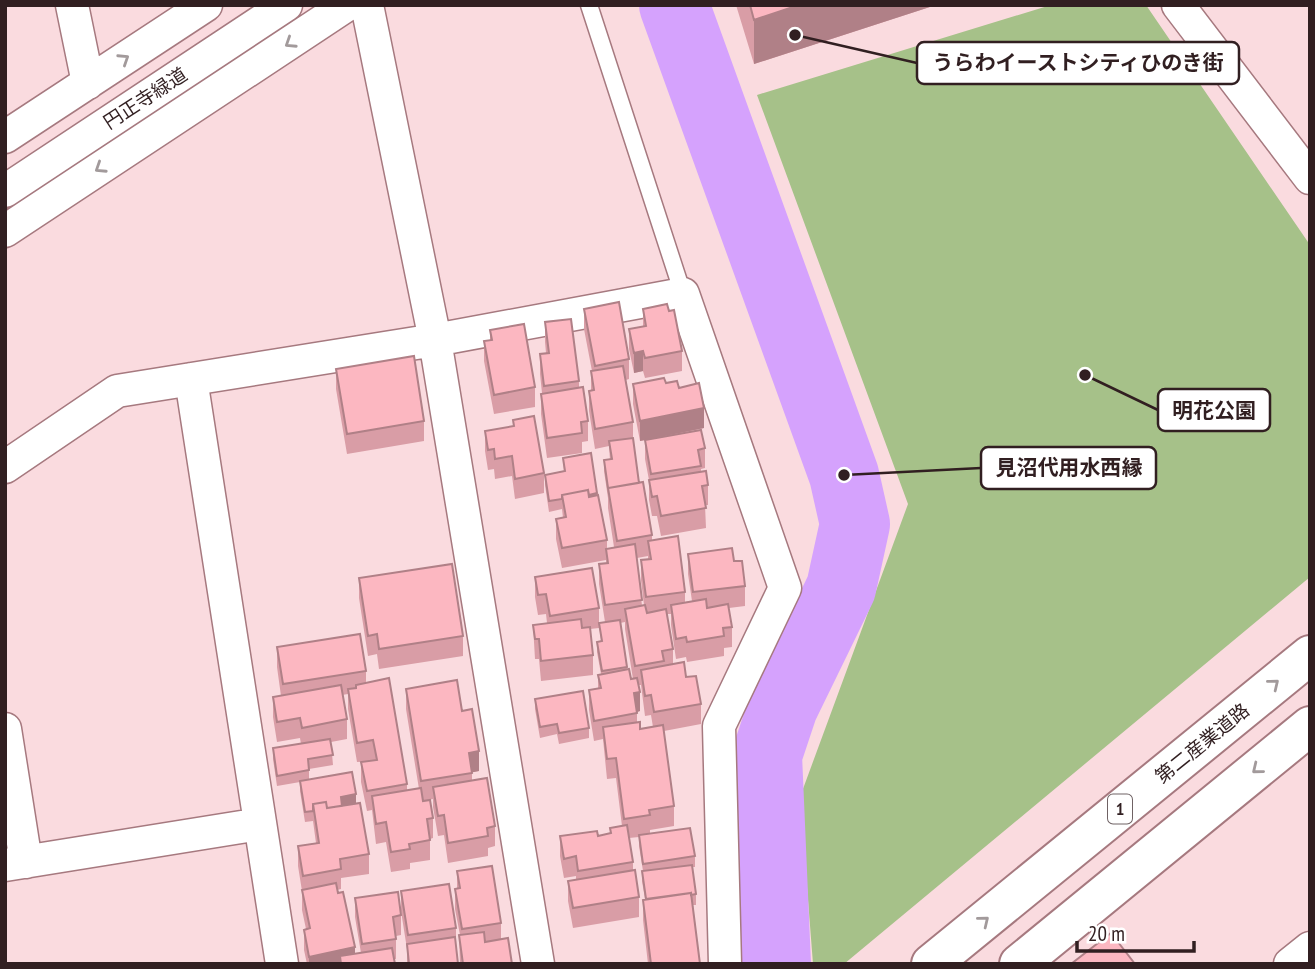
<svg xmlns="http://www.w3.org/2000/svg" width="1315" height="969" font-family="'PT Sans Narrow','Noto Sans JP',sans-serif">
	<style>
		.green { fill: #a6c189 }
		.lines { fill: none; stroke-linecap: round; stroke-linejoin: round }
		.river { stroke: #d5a2fd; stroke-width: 70 }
		.lane-casing { stroke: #a6797f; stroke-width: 19 }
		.street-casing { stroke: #a6797f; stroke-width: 35 }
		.primary-casing { stroke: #a6797f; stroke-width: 42 }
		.lane { stroke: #fff; stroke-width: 16 }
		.street { stroke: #fff; stroke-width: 32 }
		.primary { stroke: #fff; stroke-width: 38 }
		.wall { fill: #d99da6; fill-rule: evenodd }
		.shaded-wall { fill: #b08087 }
		.building { fill: #fcb7c1; stroke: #b08087; stroke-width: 2 }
		.oneway { stroke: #a29a9b }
		.labels { text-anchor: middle; stroke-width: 7; stroke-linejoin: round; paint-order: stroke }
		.shield { fill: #fff; stroke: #6f6264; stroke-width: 2 }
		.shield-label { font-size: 18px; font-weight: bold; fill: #311f21 }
		.street-label { font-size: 19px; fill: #311f21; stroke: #fff }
		.leader { fill: none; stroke: #311f21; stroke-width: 2.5 }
		.callout-dot { fill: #311f21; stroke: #fff; stroke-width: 2.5 }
		.callout { fill: #fff; stroke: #311f21; stroke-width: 2.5 }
		.callout-label { font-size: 21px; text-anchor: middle; font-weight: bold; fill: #311f21 }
	</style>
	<rect width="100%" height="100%" fill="#fadbdf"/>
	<!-- green -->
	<path class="green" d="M1051 5H1146L1310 245V577L844 964H813L800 797 908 504 757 95Z"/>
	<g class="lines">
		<!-- river -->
		<path class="river" d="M674 5 844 475 855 524 841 588 783 707 767 755 776 964"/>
		<defs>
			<path id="lane" d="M589 5 683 294"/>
			<path id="street" d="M72 5 88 83
				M367 5 435 340 538 964
				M1178 5 1310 178
				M5 137 206 5
				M5 191 286 5
				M5 231 347 5
				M191 379 282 964
				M5 467 117 391 435 340 683 294 785 588 719 726 725 964
				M5 729 26 862
				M5 865 260 824
				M1290 964 1310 948"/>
			<path id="primary" d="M931 964 1310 655
				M1019 964 1310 726"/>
		</defs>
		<!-- lane casing -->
		<use href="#lane" class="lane-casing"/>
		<!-- street casing -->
		<use href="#street" class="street-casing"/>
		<!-- primary casing -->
		<use href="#primary" class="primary-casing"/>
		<!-- lane -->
		<use href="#lane" class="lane"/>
		<!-- street -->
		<use href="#street" class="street"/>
		<!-- primary -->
		<use href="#primary" class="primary"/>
	</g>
	<!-- wall -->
	<path class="wall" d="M736 5H936L754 64Z
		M584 309 629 359V379L626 380 633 422V440L639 483 652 535V540L685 592V602L692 601 688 574V554L734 561 745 586V606L729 608 732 627V647L724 648V656L687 662 686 657 676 659 671 625V614H667L673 649V664L686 677 701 704V724L664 731 674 806V826L650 830V834L695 856V867H692L696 894V905H693L700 964H648L643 920V900L645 899 642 881 643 871 639 846V837L629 838 633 862V870L639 897V917L573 928 568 901V881L576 880V876L564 878 560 856V836H598L610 834V828L622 826 616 778 607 779 603 739 594 741 589 710V690L598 689V675L601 674 597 652V642L601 641 599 623 605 622 599 584V564L606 563V560L562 568 556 539V519L563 518 562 509 549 512 545 485V475L564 472 563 458 591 453 597 495 607 540V549L614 547 608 508V498L604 471V460H610L609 446 595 449 589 411V391H591V371H592L584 329ZM648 556V559L641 560V580L644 605 642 606 637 558ZM625 622V629L633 679H631L627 669 620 623ZM639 685H641L645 716 651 715 653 727 640 729 637 722V712L640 711Z
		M643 309 669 311 682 351V371L645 378 643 371 634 373 629 349V329L643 327Z
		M545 322 579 381V388L588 421V441L582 442V453L547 458 541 414V394L542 393 540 374V354L546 353 545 342Z
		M490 330 535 387V407L494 414 484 361V341L490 340Z
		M336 369 424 421V441L347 454 336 389Z
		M666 383 679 388 704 428 667 436 705 448V468L701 469V472L708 485V505H705L706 528 661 536 657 516H652L649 500V480L645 459V440L640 441 633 404V384Z
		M513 420 544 473V493L515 499 512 476 495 479 494 469 488 470 485 451V431L513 426Z
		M535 577 599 608V628L590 629 593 655V675L541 681 539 659H535L533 625 547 623 546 614 538 615 535 597Z
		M359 578 463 636V656L379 669 377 654 368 656 359 598Z
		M277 647 366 671V683L407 784V791L419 789 406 709V689L462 711 479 771 472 772V780L495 826V846L488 848V856L448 863 444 835 438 836 433 807V799L423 801 433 818V838L430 839V860L410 863V869L391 872 386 842 376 844 372 810 367 811 361 782V762L373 761 357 762 348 709V694L342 695 347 719V739L331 742 333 765 309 769V780L356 803 369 854V874L341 878V889L337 890 355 954 361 953 355 917V898L401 915V935L396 936V959H394L395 964H307L304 950V930L306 929 302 910V891L298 866V846L316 843 313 821 305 822 300 791V782L277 786 273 759V748L301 744 300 738 277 742 273 717V697L281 696 277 667Z
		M535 699 589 728V738L559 744 557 734 540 738 535 709Z
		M457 871 501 923V939L512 964H460L459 935H460L455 909V889H457Z
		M401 891 456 928V948L458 964H407V949L401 911Z"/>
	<!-- shaded-wall -->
	<path class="shaded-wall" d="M799 5H936L754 64V20Z
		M643 351V371L634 373V353Z
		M704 408V428L640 441V421Z
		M640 692V711L634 713V693Z
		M479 751V771L469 773V753Z
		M356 794V805L341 806V797Z
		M355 947V964L340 956V964H309V957Z"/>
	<!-- building -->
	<path class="building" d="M750 5H799L754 20Z
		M619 302 629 359 595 366 584 309Z
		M667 304 669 311 674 310 682 351 645 358 643 351 634 353 629 329 646 326 643 309Z
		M571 319 579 381 544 386 540 354 549 353 545 322Z
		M524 324 535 387 494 395 484 341 492 340 490 330Z
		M414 356 424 421 347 434 336 369Z
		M623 366 633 422 595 429 589 391 594 390 591 371Z
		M664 378 666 383 677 381 679 388 699 383 704 408 640 421 633 384Z
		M583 387 588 421 581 422 582 433 547 438 541 394Z
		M534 416 544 473 515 479 512 456 495 459 494 449 488 450 485 431 514 426 513 420Z
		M701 430 705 448 698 450 701 466 651 474 645 440Z
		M633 438 639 483 608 488 604 460 612 459 609 441Z
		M591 453 597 493 589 495 588 490 562 495V499L549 501 545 475 565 471 563 458Z
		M706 471 708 485 702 486 706 508 661 516 657 496 652 497 649 480Z
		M643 482 652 535 617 541 608 488Z
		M588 490 589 497 598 495 607 540 562 548 556 519 566 517 562 495Z
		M678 536 685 592 646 597 641 560 651 559 648 541Z
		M635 544 642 600 605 605 599 564 608 563 606 549Z
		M732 548 734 561H742L745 586 693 592 688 554Z
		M452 564 463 636 379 649 377 634 368 636 359 578Z
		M592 568 599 608 550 616 546 594 538 595 535 577Z
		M706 599 707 608 728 604 732 627 723 628 724 636 687 642 686 637 676 639 671 605Z
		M645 605 647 613 666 609 673 649 662 651 664 661 635 666 625 609Z
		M581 619 582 628 590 627 593 655 541 661 539 639H535L533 625Z
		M620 620 627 667 602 671 597 642 602 641 599 623Z
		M360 634 366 671 283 684 277 647Z
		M684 662 686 677 696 676 701 704 654 712 651 695 645 696 641 670Z
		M629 669 631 679 637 678 640 692 634 693 637 713 594 721 589 690 601 688 598 675Z
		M389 678 407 784 367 791 361 762 377 760 373 740 357 743 348 689 356 688V685Z
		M457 680 462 711 472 709 479 751 469 753 472 773 421 781 406 689Z
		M341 685 347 719 302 728 300 718 277 722 273 697Z
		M583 691 589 728 559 733 557 724 540 727 535 699Z
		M640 722V729L663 725 674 806 649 810 650 815 624 819 616 758 607 759 603 727Z
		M330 739 333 755 308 759 309 770 277 776 273 748Z
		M352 772 356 794 341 797 342 806 327 808 326 802 313 804V811L305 812 300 781Z
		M487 778 495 826 487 828 488 836 448 843 444 815 438 816 433 787Z
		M421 788 423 801 430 800 433 818 427 819 430 840 409 844 410 849 391 852 386 822 376 824 372 796Z
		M326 802 327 808 360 803 369 854 340 859 341 869 303 876 298 846 319 843 313 804Z
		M627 825 633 862 578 871 576 856 564 859 560 836 597 831 598 836 611 833 610 828Z
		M690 828 695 856 643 864 639 835Z
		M692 865 696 894 691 895V893L646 899 642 871Z
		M492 866 501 923 462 929 455 889 460 888 457 871Z
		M635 870 639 897 573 908 568 881Z
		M336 883 338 893 343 892 355 947 309 957 304 930 310 928 302 890Z
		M449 884 456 928 408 935 401 891Z
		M398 892 401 915 393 917 396 939 362 944 355 898Z
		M691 893 700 964H651L643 900Z
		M484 932 485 942 508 938 512 964H463L459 935Z
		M1111 933 1135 964H1071Z
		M455 937 458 964H409L407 944Z
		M392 948 395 964H341L340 956Z"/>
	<!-- one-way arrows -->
	<defs><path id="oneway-chevron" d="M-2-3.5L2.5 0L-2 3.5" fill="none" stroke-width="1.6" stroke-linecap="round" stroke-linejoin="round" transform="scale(1.75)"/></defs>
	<g class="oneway">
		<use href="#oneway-chevron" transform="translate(290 43) rotate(147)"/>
		<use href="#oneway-chevron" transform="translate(124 59) rotate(-33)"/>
		<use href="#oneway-chevron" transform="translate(100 168) rotate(147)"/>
		<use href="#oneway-chevron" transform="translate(1274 684) rotate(-39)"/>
		<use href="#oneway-chevron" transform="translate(1257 769) rotate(141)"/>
		<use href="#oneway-chevron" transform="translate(984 921) rotate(-39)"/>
	</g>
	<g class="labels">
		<!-- shield labels -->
		<rect class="shield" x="1108" y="794.5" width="24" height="29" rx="5"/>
		<g class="shield-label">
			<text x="1120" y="815">1</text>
		</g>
		<!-- street labels -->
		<g class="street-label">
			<text transform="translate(145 98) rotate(-33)" y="7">円正寺緑道</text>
			<text transform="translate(1202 743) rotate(-39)" y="7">第二産業道路</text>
		</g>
	</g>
	<!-- callouts -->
	<path class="leader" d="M795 35L917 63M1085 375L1158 410M844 475L981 468"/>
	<g class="callout-dot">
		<circle cx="795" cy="35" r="7"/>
		<circle cx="1085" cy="375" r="7"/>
		<circle cx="844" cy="475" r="7"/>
	</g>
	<g class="callout">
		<rect x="917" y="42" width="322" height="42" rx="7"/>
		<rect x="1158" y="389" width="112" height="42" rx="7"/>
		<rect x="981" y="447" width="175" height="42" rx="7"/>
	</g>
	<g class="callout-label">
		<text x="1078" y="70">うらわイーストシティひのき街</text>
		<text x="1214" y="418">明花公園</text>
		<text x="1069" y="475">見沼代用水西縁</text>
	</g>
	<!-- border -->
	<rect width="1315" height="969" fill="none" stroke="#311f21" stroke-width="14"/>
	<!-- scale -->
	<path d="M1077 941v10h117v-10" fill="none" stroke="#311f21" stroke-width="3.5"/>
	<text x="1088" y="941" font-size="21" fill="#311f21" stroke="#ffffff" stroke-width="5" paint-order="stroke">20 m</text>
</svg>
